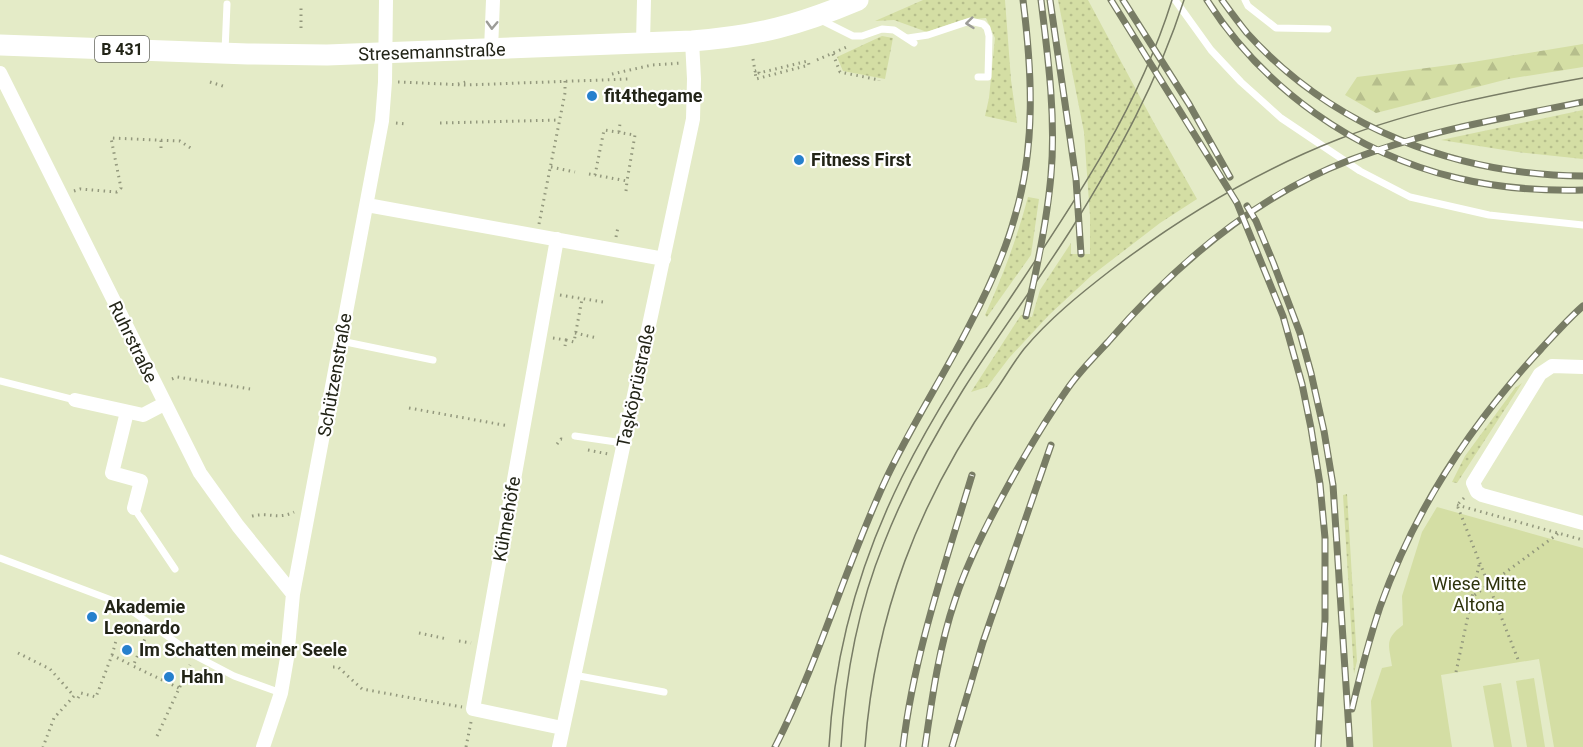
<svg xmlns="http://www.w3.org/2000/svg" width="1583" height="747" font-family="Roboto,sans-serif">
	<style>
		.grass { fill: url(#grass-dots) }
		.forest { fill: url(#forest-firs) }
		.green { fill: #d4dea4 }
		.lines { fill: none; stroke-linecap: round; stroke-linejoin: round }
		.path { stroke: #93987d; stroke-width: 3; stroke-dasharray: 1.5 4.5; stroke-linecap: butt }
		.lane { stroke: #fff; stroke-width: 7 }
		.street { stroke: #fff; stroke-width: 14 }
		.primary { stroke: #fff; stroke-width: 21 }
		.tram { stroke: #787c65; stroke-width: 1.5 }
		.rail-casing { stroke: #787c65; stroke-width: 7 }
		.rail { stroke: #fff; stroke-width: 4.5; stroke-dasharray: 14; stroke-linecap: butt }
		.oneway { stroke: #9c9c97 }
		.poi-dot { fill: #2680cd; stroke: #fff; stroke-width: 2 }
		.labels { text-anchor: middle; stroke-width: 4.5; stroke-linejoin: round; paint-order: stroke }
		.shield { fill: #fff; stroke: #64665d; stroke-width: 1.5 }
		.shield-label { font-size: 16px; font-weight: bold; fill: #222417 }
		.street-label { font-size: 18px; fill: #222417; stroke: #fff }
		.poi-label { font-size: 18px; font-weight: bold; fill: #222417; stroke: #fff; text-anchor: start }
		.park-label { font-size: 18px; fill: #2d320b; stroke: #fff }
	</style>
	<defs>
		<pattern id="grass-dots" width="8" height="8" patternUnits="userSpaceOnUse" patternTransform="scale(1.5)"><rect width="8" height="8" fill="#d4dea4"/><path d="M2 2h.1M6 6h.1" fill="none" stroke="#b6be8c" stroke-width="1.8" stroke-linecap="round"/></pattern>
		<pattern id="forest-firs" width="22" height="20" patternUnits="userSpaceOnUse" patternTransform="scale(1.5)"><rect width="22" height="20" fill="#d4dea4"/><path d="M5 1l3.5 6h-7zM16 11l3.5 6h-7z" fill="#b6be8c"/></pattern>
	</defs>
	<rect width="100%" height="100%" fill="#e4ebc7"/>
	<!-- grass -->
	<path class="grass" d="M923 0H1005L1011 80 1017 123 985 116 989 98 995 38 986 18 962 20 927 32 894 20 875 21Z
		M1058 0H1088L1154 123 1197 199 1160 223 1091 276 1049 315 1009 358 987 387 971 392 1021 315 1032 317 1040 290 1071 243V254H1090V216L1084 132Z
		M882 36 893 38 885 79 843 71 837 57Z
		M1583 110V159L1517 152 1441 140Z
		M1028 197 1039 199 1031 255 987 317 985 315C1003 276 1017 238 1028 197Z
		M1522 383 1457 483 1452 482 1465 456 1515 388Z
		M1347 494 1357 661 1354 674 1343 495Z"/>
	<!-- forest -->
	<path class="forest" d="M1583 44V67L1508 79 1376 113 1345 95 1357 77 1473 62Z"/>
	<!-- green -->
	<path class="green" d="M1437 507 1583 548V747H1554L1539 659 1441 675 1452 747H1373L1371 701 1382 668 1392 666C1389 645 1384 639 1403 625L1402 596 1422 532Z
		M1534 678 1545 747H1527L1516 681Z
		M1501 683 1512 747H1494L1483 686Z"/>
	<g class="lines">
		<!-- path -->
		<path class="path" d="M301 28V5
			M833 54 840 72 879 80V81
			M753 59 755 71 759 70V73L808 61 809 65 756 79 755 71
			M817 60 849 46
			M612 74 652 65 682 63
			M210 82 226 87
			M398 82 466 85 629 79
			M458 84 466 82
			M396 123 406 124
			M440 123 560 120
			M619 132 620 123
			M161 148V140
			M551 167 575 172
			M589 174 595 175 604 130 635 135 627 181 595 175
			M74 191 80 189 117 192 121 188 111 138 180 141 192 149
			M626 191 627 181
			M539 224 565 93V78
			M616 237 618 227
			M560 295 603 302
			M575 333 597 338
			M553 338 566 340 565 346
			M566 340 574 342 582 299
			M172 379 177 377 250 389
			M409 408 509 426
			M557 444 561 439 566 440
			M588 450 608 454
			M1464 498 1457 505 1519 662
			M1457 505 1583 540
			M252 516C270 512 278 520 294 512
			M1479 565 1472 597 1559 533
			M419 633 447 639
			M147 634 133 666 179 688
			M459 641 471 643
			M18 653 50 669 74 696 54 718 43 747
			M112 655 116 641
			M333 667H338L362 689 462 707
			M1456 672 1472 597
			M78 698 81 693 96 697 112 655 133 666
			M157 736 190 665
			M466 747 471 722"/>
		<!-- lane -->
		<path class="lane" d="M1175 0 1211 50 1241 82 1281 118 1360 171 1410 197 1489 215 1583 225
			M1245 0 1248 6 1276 28 1328 29
			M821 20 853 36H862L882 29 894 30 914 43
			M908 38 928 35 970 21 983 24 987 28 989 36 988 77H978
			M225 51 227 4
			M341 341 433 360
			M0 381 75 400
			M575 436 623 443
			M134 508 175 569
			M0 558 122 604 194 655 234 676 281 693
			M574 675 664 692"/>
		<!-- street -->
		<path class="street" d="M643 43 644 0
			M491 50 493 0
			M0 73 200 473 238 526 293 594
			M367 205 664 259
			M557 239 473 709 562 728
			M1583 367 1552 366 1540 374 1473 483 1477 492 1482 495 1583 523
			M75 400 143 415 164 404
			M127 412 112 473 141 481 134 508
			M263 747 281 693 287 658 293 594 382 121 385 82 386 0
			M559 747 693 119 694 79 692 41"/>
		<!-- primary -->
		<path class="primary" d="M0 45 248 54 327 55 692 41C757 36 799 25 858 0"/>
		<!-- tram -->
		<path class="tram" d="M829 747C834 653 860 562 902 477 983 313 1117 177 1172 0
			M841 747C845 678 858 607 884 543 904 492 934 436 963 390 998 335 1037 283 1072 228 1117 156 1158 81 1184 0
			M865 747C875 615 918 502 994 393 1004 379 1013 363 1024 349 1049 319 1080 294 1111 270 1181 217 1257 171 1339 139 1417 109 1500 93 1583 78"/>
		<defs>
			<path id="rail" d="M1050 0 1076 179 1081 254
				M1111 0 1237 203 1283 316 1302 384 1311 428 1320 484 1325 538V619L1318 747
				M1123 0 1189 104 1230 177
				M1207 0C1263 88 1355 154 1457 178 1498 188 1540 191 1583 190
				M1222 0C1230 11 1238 22 1247 33 1333 128 1456 175 1583 176
				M1247 206 1256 221 1273 262 1300 333 1311 373 1324 431 1333 485 1350 747
				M1026 316C1037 269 1047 222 1051 175 1056 117 1048 57 1041 0
				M1352 709C1360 675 1369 640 1380 607 1414 511 1472 423 1541 349 1555 334 1568 319 1583 306
				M775 747C819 661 845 567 886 479 911 426 943 377 970 324 988 290 1005 253 1015 216 1036 146 1032 71 1023 0
				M903 747C914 654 945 565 972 475
				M925 747C932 698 939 647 955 600 967 563 985 528 1003 495 1023 458 1044 422 1068 388 1079 372 1094 357 1108 342 1174 266 1253 197 1350 160 1425 131 1504 118 1583 102
				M952 747 983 642 1051 445"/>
		</defs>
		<!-- rail casing -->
		<use href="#rail" class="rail-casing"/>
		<!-- rail -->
		<use href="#rail" class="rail"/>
	</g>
	<!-- one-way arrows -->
	<defs><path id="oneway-chevron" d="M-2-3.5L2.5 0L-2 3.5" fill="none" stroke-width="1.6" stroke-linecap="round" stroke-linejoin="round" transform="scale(1.5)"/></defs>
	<g class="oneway">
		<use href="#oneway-chevron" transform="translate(970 23) rotate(174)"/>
		<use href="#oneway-chevron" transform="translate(492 25) rotate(92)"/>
	</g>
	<!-- markers -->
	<g class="poi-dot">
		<circle cx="592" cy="96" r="6"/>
		<circle cx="799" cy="160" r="6"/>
		<circle cx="92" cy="617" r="6"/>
		<circle cx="127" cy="650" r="6"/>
		<circle cx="169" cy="677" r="6"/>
	</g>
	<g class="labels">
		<!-- shield labels -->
		<rect class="shield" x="95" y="36" width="54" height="26" rx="4.5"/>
		<g class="shield-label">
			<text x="122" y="55">B 431</text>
		</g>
		<!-- street labels -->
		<g class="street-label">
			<text transform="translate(432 52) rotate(-2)" y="6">Stresemannstraße</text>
			<text transform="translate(133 342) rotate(64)" y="6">Ruhrstraße</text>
			<text transform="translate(335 375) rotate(-80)" y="6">Schützenstraße</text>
			<text transform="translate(636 386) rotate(-78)" y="6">Taşköprüstraße</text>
			<text transform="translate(507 519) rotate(-80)" y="6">Kühnehöfe</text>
		</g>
		<!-- poi labels -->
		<g class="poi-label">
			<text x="604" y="102">fit4thegame</text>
			<text x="811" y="166">Fitness First</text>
			<text x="104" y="613">Akademie<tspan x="104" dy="21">Leonardo</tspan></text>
			<text x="139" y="656">Im Schatten meiner Seele</text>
			<text x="181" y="683">Hahn</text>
		</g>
		<!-- park labels -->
		<g class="park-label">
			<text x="1479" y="590">Wiese Mitte<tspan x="1479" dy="21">Altona</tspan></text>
		</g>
	</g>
</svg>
